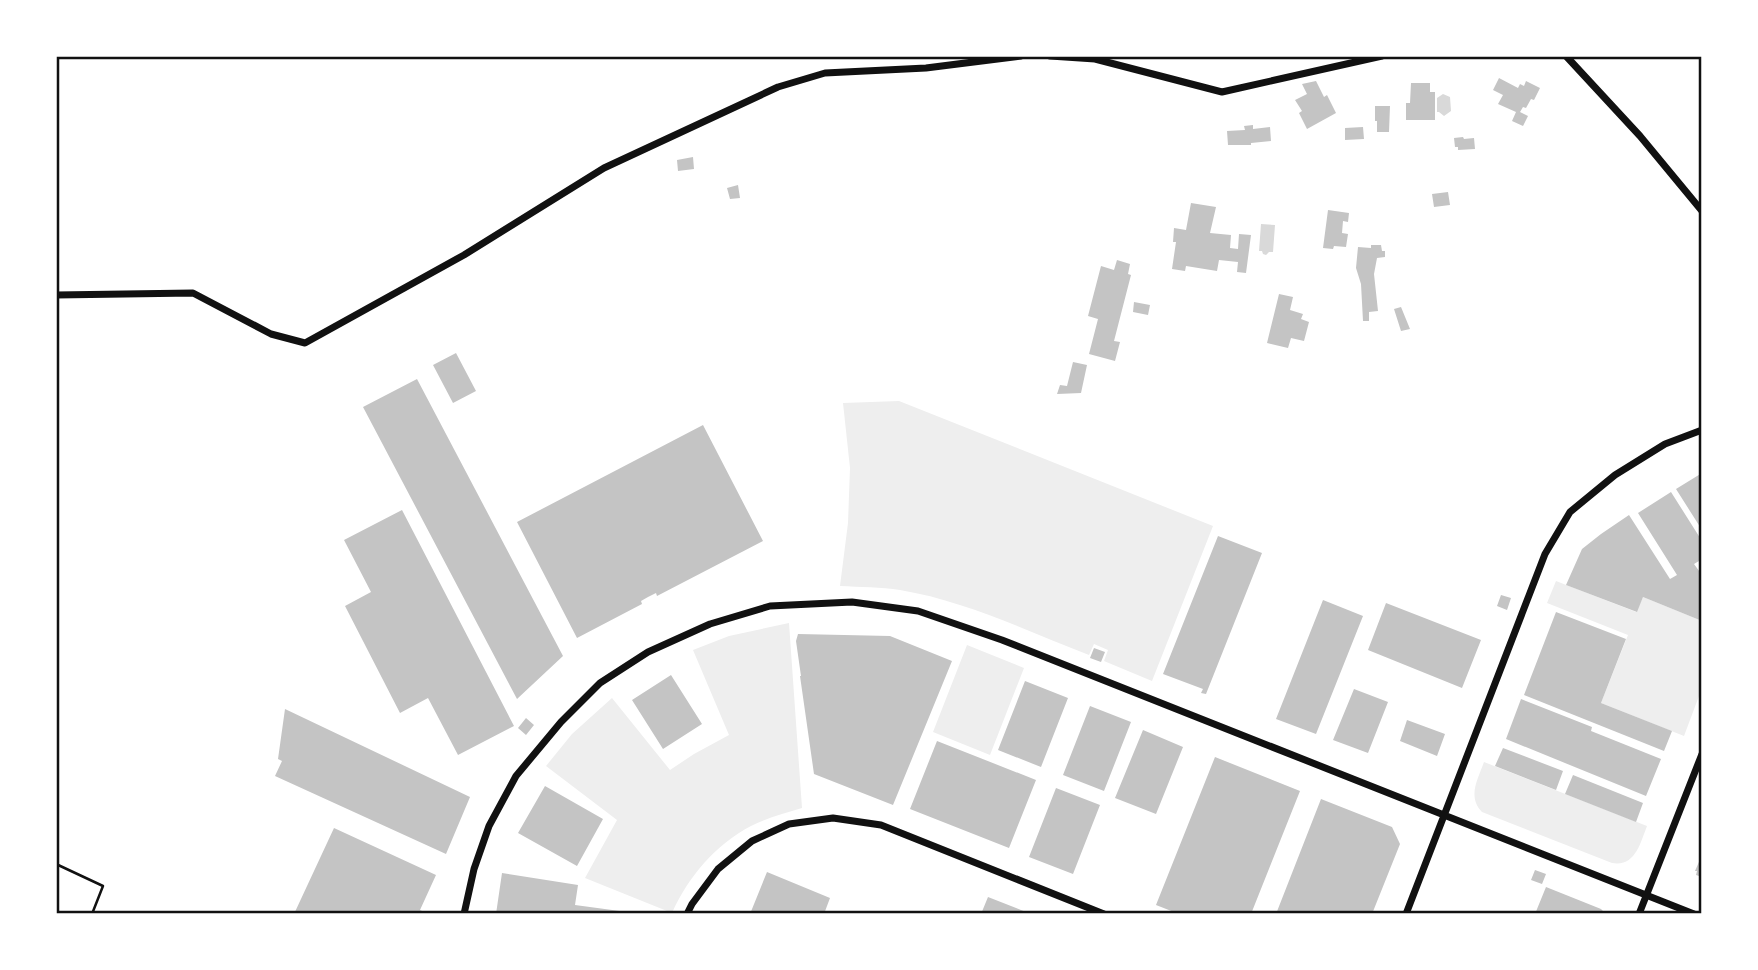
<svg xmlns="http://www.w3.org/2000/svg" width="1758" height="970" font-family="'DM Sans',sans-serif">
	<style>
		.green { fill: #eee }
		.water { fill: #d9d9d9 }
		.building { fill: #c4c4c4 }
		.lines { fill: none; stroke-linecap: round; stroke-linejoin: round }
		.path { stroke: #111; stroke-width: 2.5 }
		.minor { stroke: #111; stroke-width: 7 }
		.neatline { fill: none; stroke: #111; stroke-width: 2.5 }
	</style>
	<rect width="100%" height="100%" fill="#fff"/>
	<!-- green -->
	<path class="green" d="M899 401 1213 526 1152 681 1104 661 1108 650 1094 644 1089 655C1027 631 966 601 900 590 881 587 860 587 840 586L848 523 850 468 843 403Z
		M1556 581 1636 612 1643 597 1702 621V688L1684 736 1601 703 1628 635 1547 603Z
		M789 623 802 808C785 813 767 818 751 826 716 844 688 877 672 913L585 878 617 820 546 766 572 734 612 698 670 770 694 754 729 735 693 650 729 636Z
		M967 645 1024 668 990 755 933 732Z
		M1484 762 1647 826C1640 844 1635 867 1612 863L1482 812C1467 797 1478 779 1484 762Z"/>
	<!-- water -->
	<path class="water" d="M1443 94 1450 97 1451 111 1444 116 1439 112H1437V98Z
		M1261 224 1275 225 1273 252H1269L1266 255 1263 254 1262 251H1259Z"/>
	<!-- building -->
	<path class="building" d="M1499 78 1518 88 1520 84 1524 86 1526 81 1540 88 1534 100 1531 99 1526 108 1523 107 1520 112 1528 116 1523 126 1512 121 1516 112 1498 104 1503 95 1493 90Z
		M1316 81 1324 97 1327 95 1336 113 1307 129 1299 113 1302 111 1295 100 1307 94 1302 84Z
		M1411 83H1430V92H1435V120H1406V103H1410Z
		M1375 106H1390L1389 132H1377V121H1375Z
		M1253 125V129L1270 127 1271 141 1251 143V145H1228L1227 131 1245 130 1244 126Z
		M1363 127 1364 139 1345 140V128Z
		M1463 137 1464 139 1474 138 1475 149 1458 150V147H1455L1454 138Z
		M693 157 694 169 678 171 677 160Z
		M738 185 740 198 730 199 727 188Z
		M1448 192 1450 205 1434 207 1432 194Z
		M1191 203 1216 207 1210 233 1231 235 1230 248 1238 249 1239 234 1251 235 1246 273 1237 272 1238 262 1219 260 1217 271 1186 266 1185 271 1172 269 1176 242H1173L1174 228 1186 230Z
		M1328 210 1349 213 1348 222 1343 221 1342 233 1348 234 1346 247 1334 246 1333 249 1323 248Z
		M1371 245H1381L1382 251H1385V257L1377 258 1374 274 1378 311 1369 312V321H1363L1361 284 1356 268 1358 247 1371 248Z
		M1117 260 1130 264 1128 274 1131 275 1114 341 1120 342 1115 361 1089 354 1098 319 1088 316 1101 266 1114 270Z
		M1279 294 1293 297 1290 310 1303 314 1301 319 1309 322 1304 341 1291 338 1288 348 1267 343Z
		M1134 302 1150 305 1148 315 1133 312Z
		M1401 307 1410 329 1401 331 1394 309Z
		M456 353 476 391 453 403 433 365Z
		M1073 362 1087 365 1081 393 1057 394 1060 385 1067 386Z
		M417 379 563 656 517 699 363 407Z
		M703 425 763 541 657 596 656 593 648 597 641 601 642 604 577 638 517 522Z
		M1702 473V530L1676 489Z
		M1671 492 1702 541V567L1699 561 1694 564 1702 575V621L1643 597 1637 612 1566 585 1582 549 1601 534 1629 515 1670 579 1677 575 1638 513Z
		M402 510 514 726 458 755 428 698 400 713 345 606 371 592 344 540Z
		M1218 536 1262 553 1206 694 1201 693 1203 689 1163 674Z
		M1501 595 1511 598 1507 610 1497 606Z
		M1323 600 1363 616 1316 734 1276 719Z
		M1386 603 1481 640 1462 688 1368 650Z
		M1556 612 1626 639 1601 703 1672 731 1664 751 1524 695Z
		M798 634 890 636 952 661 893 805 814 774 800 676H801L796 641Z
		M1094 648 1105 652 1101 662 1090 658Z
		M671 675 702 724 663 749 632 700Z
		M1025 681 1068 698 1041 767 998 750Z
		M1354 689 1388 702 1368 753 1333 740Z
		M1521 699 1592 727 1591 731 1661 759 1646 796 1506 739Z
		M1090 706 1131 722 1104 791 1063 775Z
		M285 709 470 797 446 854 275 776 282 761 278 759Z
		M526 718 534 725 526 735 518 728Z
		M1407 720 1445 734 1437 756 1400 741Z
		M1143 730 1183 747 1156 814 1115 798Z
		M937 741 1036 780 1009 848 910 809Z
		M1503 748 1563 771 1556 790 1495 766Z
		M1215 757 1300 791 1251 914H1179L1156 905Z
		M1573 775 1643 803 1636 822 1565 794Z
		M545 786 603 819 577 866 518 833Z
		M1056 788 1100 805 1073 874 1029 857Z
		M1321 799 1392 827 1400 844 1372 914H1276Z
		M334 828 436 875 420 910 428 914H294Z
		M1702 855V877L1696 875 1697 871H1695Z
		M1535 870 1546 874 1542 884 1531 880Z
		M767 872 830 898 824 914H750Z
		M502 873 578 885 575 905 627 912V914H496Z
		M1546 887 1601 909 1606 914H1535Z
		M988 897 1026 912 1025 914H981Z"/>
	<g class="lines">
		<!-- path -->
		<path class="path" d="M56 864 103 886 92 914"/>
		<!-- minor -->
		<path class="minor" d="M1050 56 1095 59 1222 92 1382 56
			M1566 56 1640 136 1702 211
			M56 295 193 293 271 334 305 343 464 255 604 168 778 87 825 73 926 68 1021 56
			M464 914 474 869 489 826 516 776 561 722 600 683 648 652 710 624 770 606 852 602 918 611 1002 640 1694 914
			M687 914 692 904 718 869 752 841 789 824 833 818 881 825 1104 914
			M1406 914 1545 554 1570 512 1615 475 1665 444 1702 430
			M1639 914 1702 754"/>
	</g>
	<!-- border -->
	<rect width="1758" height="970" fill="none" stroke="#ffffff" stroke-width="116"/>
	<rect x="58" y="58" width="1642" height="854" class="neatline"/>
</svg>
